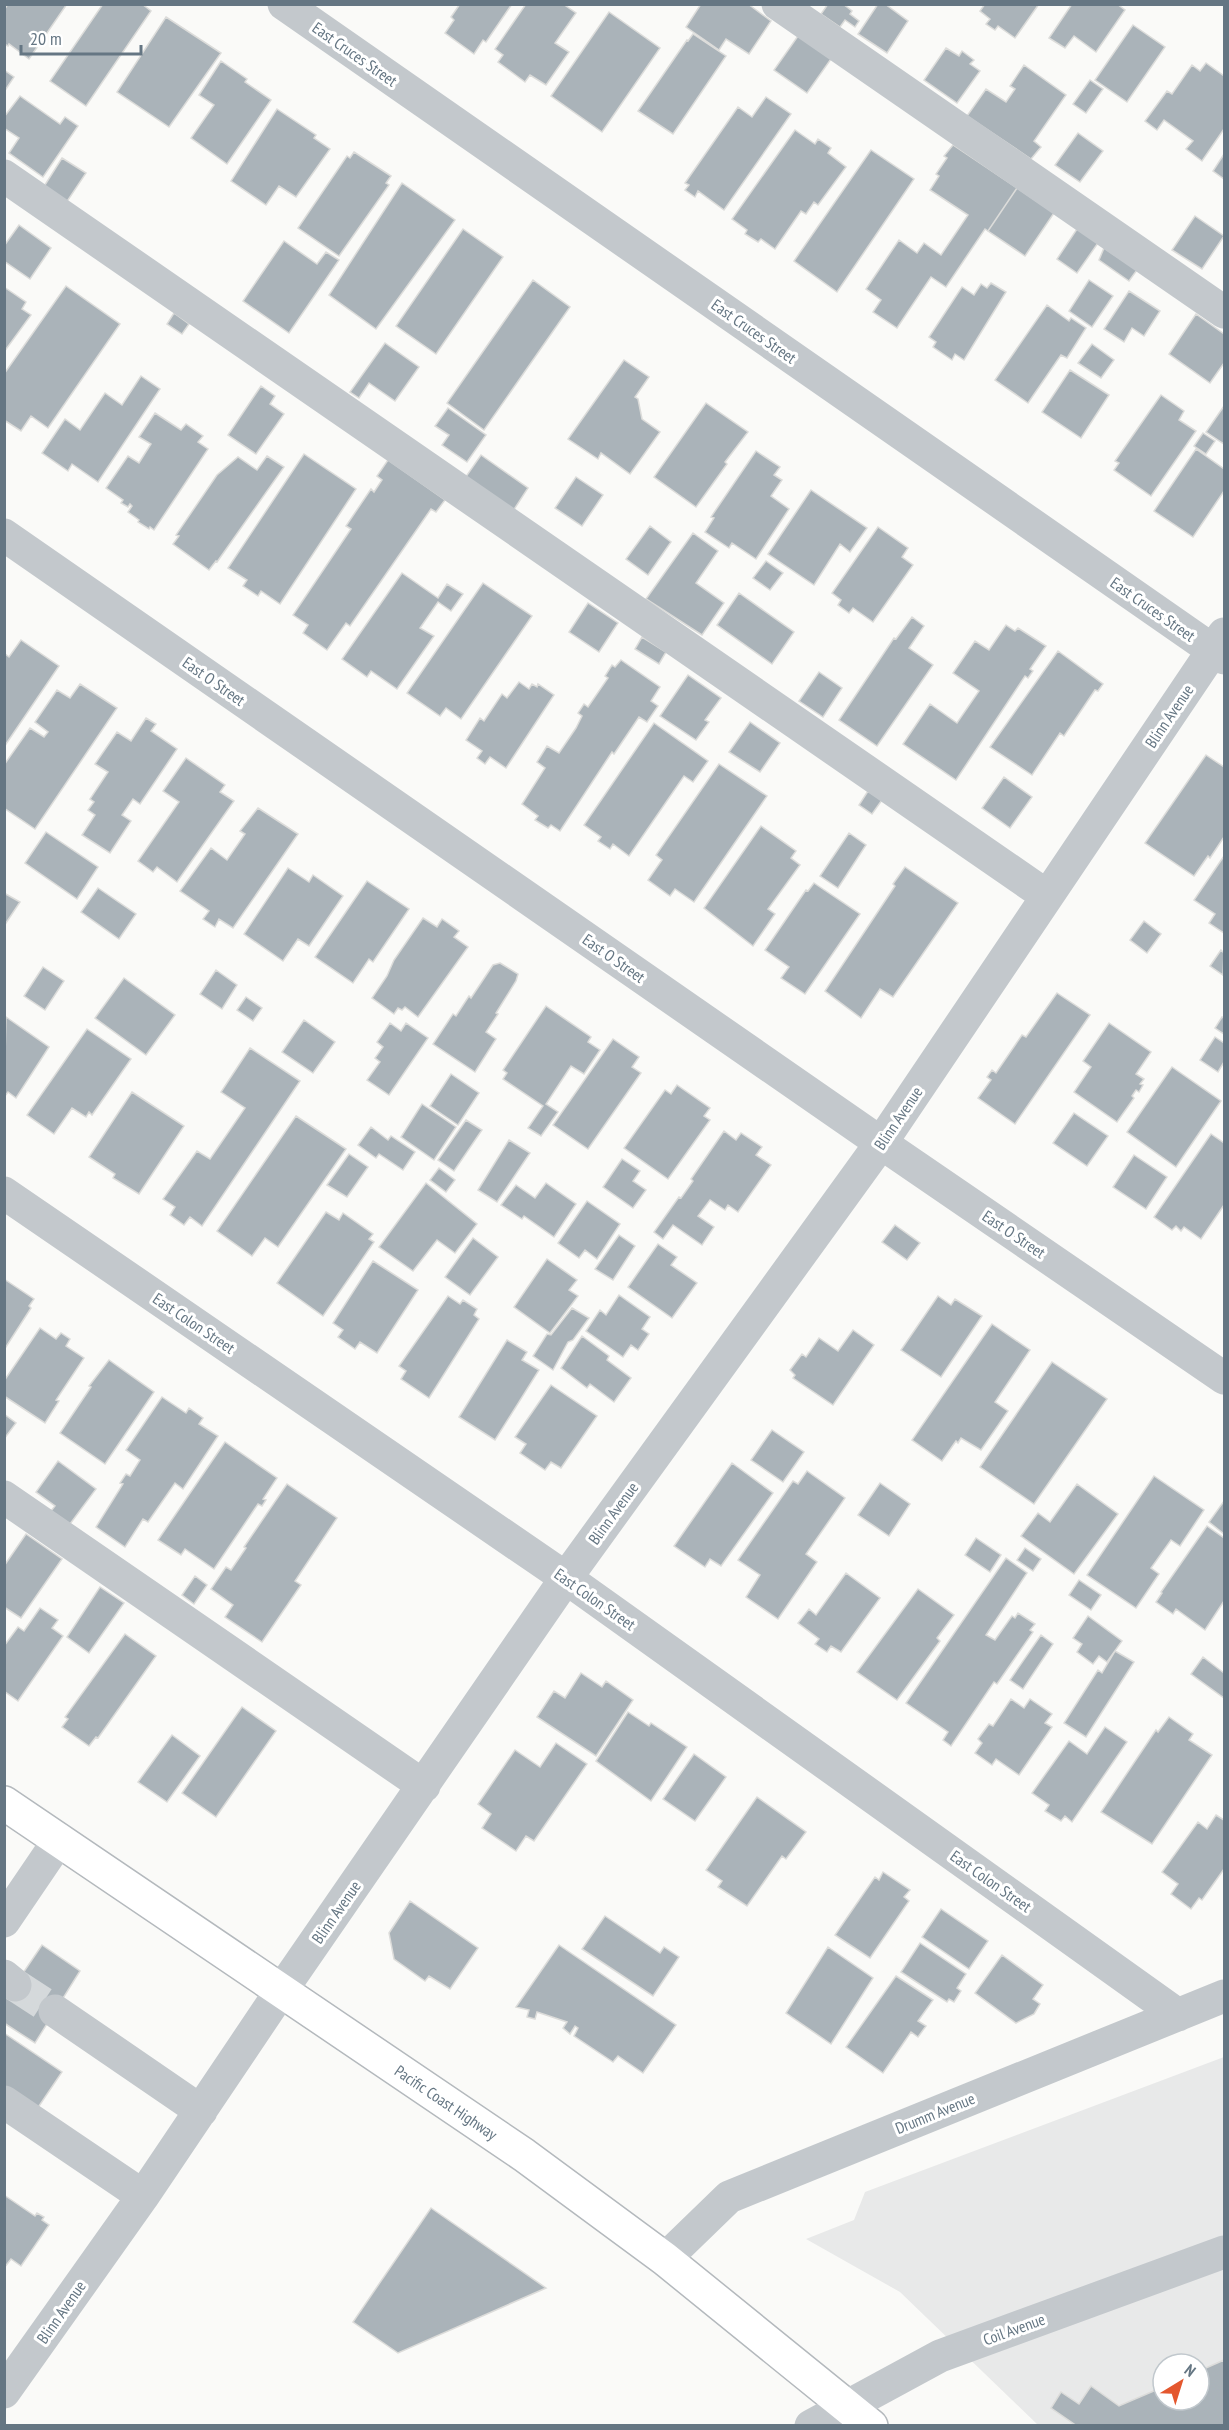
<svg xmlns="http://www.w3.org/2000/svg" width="1229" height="2430" font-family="'PT Sans Narrow',sans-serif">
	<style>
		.built { fill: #e8e9e9; fill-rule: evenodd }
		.building { fill: #aab3b9; stroke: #dcdcda; stroke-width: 1.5 }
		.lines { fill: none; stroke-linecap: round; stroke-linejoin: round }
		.minor-tunnel { stroke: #d5d9db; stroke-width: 33; stroke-dasharray: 33 16; stroke-linecap: butt }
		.highway-casing { stroke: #b4b9bd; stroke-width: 36 }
		.minor { stroke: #c3c8cc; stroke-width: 33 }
		.highway { stroke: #fff; stroke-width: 33 }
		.labels { text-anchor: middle; stroke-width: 6; stroke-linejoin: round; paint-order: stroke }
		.street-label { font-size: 16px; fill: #657683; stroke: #fff }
	</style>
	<rect width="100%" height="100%" fill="#fafaf8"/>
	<!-- built -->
	<path class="built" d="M1224 2057V2425H1038L900 2292 806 2239 854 2220 865 2192ZM1163 2364H1199V2400H1163Z"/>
	<!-- building -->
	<path class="building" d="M8 4H67L29 59 9 44 8 46 4 44V10Z
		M103 4H142L151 11 86 106 50 81Z
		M460 4H512L486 42 483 40 474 54 445 33 454 20 451 17Z
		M526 4H563L576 13 555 43 569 52 546 85 530 75 525 82 498 62 503 55 495 49Z
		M701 4H748L771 21 749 54 726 39 719 50 686 27Z
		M828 4H843L852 11 850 14 859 21 855 27 845 20 840 27 821 14Z
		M878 4H885L908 21 887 53 858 34Z
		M985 4H1039L1015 38 998 26 995 30 986 24 990 19 980 11Z
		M1072 4H1117L1125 10 1096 52 1074 36 1065 48 1049 38Z
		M609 12 660 48 602 132 551 96Z
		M166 17 221 53 169 127 117 92Z
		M1133 25 1165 47 1127 102 1095 80Z
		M693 34 726 56 673 134 638 111 687 40 688 41Z
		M798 36 831 59 807 93 774 70Z
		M946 48 959 56 962 51 974 60 970 64 980 71 957 103 924 80Z
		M221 61 247 79 245 82 271 100 227 164 191 138 214 105 199 95Z
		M1206 63 1224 76V129L1202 161 1186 149 1193 141 1164 120 1157 130 1145 121 1167 91 1172 94 1192 65 1200 71Z
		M1024 65 1066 95 1034 141 1041 147 1031 159 967 116 986 89 1006 102 1015 89 1010 86Z
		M4 70 14 77 4 92Z
		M1090 80 1103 89 1086 113 1073 104Z
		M20 96 60 124 65 117 78 126 43 177 9 153 19 138 4 128V117Z
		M766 97 791 114 724 210 698 191 695 197 685 190 689 185 685 183 738 107 752 117Z
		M277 109 316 135 314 138 330 149 296 197 279 186 266 205 231 181Z
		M795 130 815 144 818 139 831 148 828 153 846 167 818 205 814 202 806 214 801 211 775 249 761 239 758 242 745 234 747 230 732 219Z
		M1078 133 1103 151 1080 182 1055 165Z
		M953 145 1017 188 988 231 985 229 946 287 931 277 897 328 873 312 881 300 866 289 899 240 917 253 924 243 941 255 968 215 930 190 939 176 936 174 947 158 944 156Z
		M871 150 914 179 837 292 794 261Z
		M354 152 391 176 386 183 389 185 339 256 298 228 347 156 350 158Z
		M1224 154V179L1213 171Z
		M62 158 86 173 66 203 43 188Z
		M402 183 455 220 376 329 329 295Z
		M1017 188 1054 213 1025 256 988 231Z
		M1195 216 1224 236 1202 269 1172 250Z
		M19 225 51 248 30 279 4 261V246Z
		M463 229 503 257 436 354 396 326Z
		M1077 229 1098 243 1077 273 1057 259Z
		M284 241 317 264 326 252 339 260 289 333 243 301Z
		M1104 248 1137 270 1129 281 1099 260Z
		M533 280 570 307 484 430 447 403Z
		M1089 280 1113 296 1092 327 1069 311Z
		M991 283 1006 292 964 360 955 354 952 360 933 347 936 342 929 337 962 287 974 295 981 284 987 288Z
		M66 286 120 324 48 428 31 416 21 431 4 420V374Z
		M4 287 26 302 22 309 31 315 4 352Z
		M1129 291 1160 311 1144 336 1132 328 1124 342 1104 329Z
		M1047 305 1069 321 1071 318 1086 328 1067 358 1061 355 1028 403 995 380Z
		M174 313 189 324 182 334 167 324Z
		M1196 314 1224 334V363L1210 383 1169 354Z
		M385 343 419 367 395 401 369 383 359 398 350 392Z
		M1092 344 1114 360 1101 378 1078 363Z
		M624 360 649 377 635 397 638 399 642 419 660 432 630 474 601 453 598 459 568 439Z
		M1070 370 1109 395 1081 438 1042 412Z
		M141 376 160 389 98 482 72 464 68 471 42 453 65 419 80 430 105 393 122 405Z
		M261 386 275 396 270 404 284 414 256 454 228 435Z
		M1161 395 1184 411 1179 420 1196 431 1151 496 1114 470 1119 463 1115 461Z
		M706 403 748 432 725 462 727 464 696 507 654 477Z
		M1224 406V444L1206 432Z
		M448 408 486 435 467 462 442 445 449 435 435 426Z
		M155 413 181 430 186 424 203 436 198 442 208 449 154 530 150 527 149 529 138 522 139 520 128 512 132 506 130 504 128 507 121 503 123 500 106 488 128 456 139 463 151 444 139 437Z
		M1203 433 1215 441 1206 454 1194 446Z
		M1196 449 1224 469V491L1193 537 1154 511Z
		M756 451 780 467 774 475 782 480 771 496 789 509 756 559 732 543 729 548 705 532 714 518 711 517Z
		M304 454 356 489 280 604 261 591 258 596 243 586 247 580 228 568Z
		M481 455 528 488 513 511 465 478Z
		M267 456 284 467 217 562 216 561 209 570 173 544 179 536 176 535 217 475 238 457 257 470Z
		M388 460 445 500 436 512 431 509 350 626 346 623 327 650 303 633 308 625 293 615 351 529 346 526 371 489 374 492 382 480 377 476Z
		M576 477 603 495 582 526 555 508Z
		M811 490 867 528 850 552 840 544 814 585 768 554Z
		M650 526 671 542 648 575 626 559Z
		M878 527 908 548 902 557 913 565 873 622 853 608 849 613 838 605 841 600 832 593Z
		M693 533 718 551 696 583 724 603 702 635 646 599Z
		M766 561 783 573 770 590 753 578Z
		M402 573 438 598 447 584 463 594 451 611 438 602 420 628 434 636 397 689 371 671 367 677 342 659Z
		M483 583 532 616 461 719 446 708 440 716 407 693Z
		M739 593 794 632 772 664 717 625Z
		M588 603 618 623 599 652 569 632Z
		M912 617 924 626 909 648 933 665 877 746 839 720 894 638 896 639Z
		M1006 625 1015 631 1018 628 1046 646 1030 669 1033 671 1028 678 1025 676 956 780 903 744 930 704 957 723 979 691 953 673 975 641 989 650Z
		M642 637 666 652 659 664 635 649Z
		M21 640 59 666 4 747V653L9 657Z
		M1058 651 1103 684 1098 691 1095 690 1064 736 1060 733 1032 775 990 747Z
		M621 660 660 687 651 701 658 706 647 722 639 717 614 754 612 752 560 831 551 825 548 828 535 820 538 816 522 804 545 768 537 762 547 746 559 753 576 728 582 716 578 713 584 704 588 707 608 678 605 676 612 665 615 667Z
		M819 672 842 688 823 717 799 701Z
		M688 675 721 698 705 720 709 722 696 740 660 716Z
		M519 682 529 689 532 684 537 687 538 684 554 695 506 768 490 757 485 764 477 758 482 751 466 740 480 718 484 721 502 694 507 698Z
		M80 684 117 708 35 829 4 808V765L30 728 44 737 48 732 35 722 57 690 70 698Z
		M146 718 156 724 151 731 177 749 140 804 133 799 122 815 131 821 110 853 82 835 95 815 88 810 94 802 90 799 108 772 95 764 117 732 131 741Z
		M750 722 780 743 760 772 729 752Z
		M654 723 708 761 693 782 684 776 629 856 613 844 610 849 598 841 601 837 584 825Z
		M1206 755 1224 767V837L1210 858 1208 856 1194 876 1145 843Z
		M186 758 225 785 220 792 234 801 177 882 157 867 153 872 138 861 179 802 163 791Z
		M719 764 767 796 694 902 675 889 670 896 648 880 662 860 656 855Z
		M1004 777 1032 797 1010 828 982 808Z
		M868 791 882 800 872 814 859 805Z
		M258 808 298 834 233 928 219 919 215 927 203 919 209 911 180 891 211 848 227 860 245 834 240 831Z
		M761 826 796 851 791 858 800 865 768 909 775 914 753 946 704 908Z
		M46 832 98 867 77 899 25 863Z
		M849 833 866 845 838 888 820 876Z
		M1224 856V933L1209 923 1215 914 1194 900Z
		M905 867 958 903 893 997 880 989 861 1018 825 991 895 886 893 884Z
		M288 868 309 882 313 875 343 896 309 946 298 939 283 961 244 934Z
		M367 881 409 909 373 962 369 959 353 983 315 957Z
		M814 883 860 914 805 994 781 978 789 967 765 950 806 890 808 891Z
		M98 888 136 914 119 939 81 912Z
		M4 893 20 902 4 926Z
		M423 918 437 927 442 919 459 931 454 937 468 947 418 1017 405 1007 402 1010 398 1008 394 1014 372 998 387 976 394 960Z
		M1144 921 1161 934 1147 953 1130 940Z
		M1221 950 1224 953 1223 975 1210 966Z
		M500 963 518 974 516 981 496 1013 498 1014 486 1032 496 1039 475 1072 433 1044 453 1014 456 1016 469 996 471 998 493 965Z
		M43 967 64 981 45 1010 24 996Z
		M216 970 237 985 222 1009 200 994Z
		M124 978 175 1015 146 1055 95 1018Z
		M1057 993 1090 1015 1015 1124 978 1098 991 1080 987 1077 992 1070 996 1073 1022 1035 1026 1037Z
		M246 997 262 1008 253 1021 237 1010Z
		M546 1006 591 1037 588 1042 600 1050 584 1074 571 1066 546 1104 558 1112 541 1136 528 1128 543 1106 503 1079 507 1073 503 1070Z
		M6 1017 49 1047 16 1098 8 1092 4 1097Z
		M1222 1017 1224 1018V1034L1215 1028Z
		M304 1020 335 1042 313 1073 282 1052Z
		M390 1023 401 1031 406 1023 428 1038 389 1095 367 1080 380 1062 375 1058 383 1047 377 1042Z
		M1109 1023 1151 1052 1136 1074 1144 1079 1140 1084 1143 1085 1139 1092 1136 1090 1132 1096 1134 1098 1117 1122 1074 1092 1091 1067 1083 1061Z
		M87 1029 131 1059 92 1115 89 1112 86 1117 72 1108 54 1134 27 1115Z
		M1215 1037 1224 1043V1062L1218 1072 1200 1060Z
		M613 1039 639 1057 632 1067 641 1073 588 1149 553 1125Z
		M250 1048 300 1081 202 1226 190 1217 184 1225 170 1215 175 1207 163 1199 197 1151 210 1159 245 1108 221 1092Z
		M1172 1067 1221 1101 1176 1167 1127 1132Z
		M451 1074 479 1093 458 1125 430 1106Z
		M677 1085 710 1108 704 1116 710 1120 668 1179 624 1148 665 1090 671 1094Z
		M132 1092 184 1126 139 1194 113 1178 115 1174 89 1157Z
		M422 1104 456 1127 434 1160 401 1137Z
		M1074 1113 1108 1136 1087 1166 1053 1143Z
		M296 1116 346 1149 278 1247 265 1238 252 1256 217 1231Z
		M466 1120 482 1130 454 1171 438 1160Z
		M371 1127 388 1140 391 1136 415 1152 403 1170 379 1154 376 1158 358 1145Z
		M724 1131 736 1140 741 1133 762 1147 756 1155 771 1165 738 1212 728 1205 725 1210 710 1200 698 1216 714 1227 702 1245 673 1225 663 1239 654 1232 679 1197 681 1198 693 1181 691 1179Z
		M1211 1134 1224 1143V1205L1201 1239 1184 1227 1181 1231 1176 1226 1172 1230 1154 1217Z
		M509 1140 530 1153 497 1202 478 1190Z
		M349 1154 368 1167 347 1197 327 1185Z
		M1134 1155 1167 1177 1146 1209 1113 1187Z
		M622 1159 640 1171 633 1181 646 1190 633 1208 603 1187Z
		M439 1168 455 1180 446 1192 430 1180Z
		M426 1183 477 1224 455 1253 437 1240 413 1271 379 1247Z
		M546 1183 576 1204 554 1237 524 1216 522 1219 501 1205 516 1185 535 1198Z
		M587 1201 620 1224 597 1259 585 1250 579 1258 558 1243Z
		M326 1212 339 1220 343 1213 373 1234 369 1239 374 1242 323 1316 277 1283Z
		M895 1225 920 1243 907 1260 882 1242Z
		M619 1235 635 1246 613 1280 595 1269Z
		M473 1238 498 1257 470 1295 445 1277Z
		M658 1244 677 1257 671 1265 697 1283 672 1318 628 1287Z
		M547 1259 577 1280 569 1290 578 1296 550 1333 514 1307Z
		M373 1261 418 1290 377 1353 360 1342 355 1349 338 1337 343 1330 333 1323Z
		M4 1279 34 1299 29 1306 31 1308 4 1350Z
		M619 1295 650 1317 642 1329 649 1334 638 1350 631 1345 623 1357 586 1331 600 1310 606 1315Z
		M448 1296 460 1304 463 1300 477 1309 474 1315 479 1319 429 1398 401 1379 406 1371 399 1366Z
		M938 1296 951 1305 955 1299 982 1316 941 1377 901 1350Z
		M572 1308 589 1318 573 1340 568 1342 553 1370 533 1356 547 1334 551 1335Z
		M992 1324 1030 1350 995 1402 1008 1411 981 1450 961 1438 958 1443 956 1441 942 1461 912 1440Z
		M40 1328 56 1339 61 1333 70 1339 66 1346 84 1358 56 1400 59 1401 45 1423 4 1396V1381Z
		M853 1330 874 1345 833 1405 793 1378 795 1375 790 1370 802 1354 806 1357 819 1338 838 1351Z
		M582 1336 609 1356 607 1360 631 1378 614 1402 590 1384 587 1388 561 1368Z
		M507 1340 527 1352 522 1360 539 1370 495 1440 459 1417Z
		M109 1360 154 1392 105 1464 60 1433 91 1387 89 1386Z
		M1052 1362 1107 1399 1034 1504 980 1467Z
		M551 1385 597 1416 561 1468 551 1462 545 1470 520 1453 526 1444 515 1437Z
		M162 1397 186 1413 189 1408 203 1418 199 1424 218 1436 183 1489 175 1483 148 1522 143 1519 125 1547 96 1527 123 1484 120 1483 126 1474 130 1476 140 1460 126 1450Z
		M4 1414 16 1423 4 1439Z
		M772 1430 804 1452 783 1482 751 1460Z
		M225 1442 277 1478 263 1499 266 1500 262 1506 258 1504 214 1569 185 1549 181 1555 158 1540Z
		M58 1461 96 1489 70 1524 51 1511 55 1506 36 1492Z
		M732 1463 773 1493 721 1566 710 1559 705 1567 674 1546Z
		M807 1471 845 1498 806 1554 817 1562 778 1619 746 1597 760 1575 738 1560 793 1481 798 1484Z
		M1154 1476 1204 1510 1180 1546 1171 1540 1151 1568 1159 1574 1136 1608 1087 1575Z
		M880 1483 910 1504 889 1536 858 1515Z
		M287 1484 337 1518 295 1581 301 1585 262 1642 225 1617 233 1605 211 1589 226 1567 231 1570 246 1548 244 1547Z
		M1077 1484 1118 1514 1074 1574 1021 1536 1038 1513 1050 1522Z
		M1224 1501V1534L1209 1522Z
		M1207 1526 1224 1538V1601L1205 1630 1176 1609 1173 1614 1156 1602 1162 1593 1161 1592Z
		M26 1534 62 1559 21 1618 4 1607V1566Z
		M976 1538 1001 1555 990 1572 965 1555Z
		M1025 1548 1041 1559 1033 1571 1017 1560Z
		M1006 1558 1027 1573 986 1635 995 1640 1012 1616 1015 1618 1018 1613 1035 1624 1030 1630 1033 1632 997 1684 994 1682 951 1746 943 1740 948 1732 906 1703Z
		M846 1573 880 1598 841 1652 831 1646 827 1652 815 1644 819 1639 798 1623 809 1609 816 1615Z
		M195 1576 207 1585 194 1604 182 1595Z
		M1079 1580 1101 1595 1091 1610 1069 1595Z
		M100 1587 124 1603 89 1653 67 1637Z
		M918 1589 954 1615 937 1638 940 1641 897 1700 857 1672Z
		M40 1608 58 1620 52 1628 63 1636 18 1701 4 1691V1646L18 1627 24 1631Z
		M1088 1616 1122 1641 1107 1662 1099 1656 1093 1664 1077 1652 1082 1644 1073 1638Z
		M125 1634 156 1656 98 1738 96 1737 89 1746 62 1727 68 1719 65 1717Z
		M1041 1635 1053 1644 1023 1689 1010 1680Z
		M1115 1651 1134 1662 1086 1737 1064 1723 1098 1670 1102 1673Z
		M1203 1657 1224 1673V1698L1191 1674Z
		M581 1673 602 1687 606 1681 633 1700 596 1756 537 1717 554 1691 565 1698Z
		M1011 1699 1024 1708 1030 1699 1052 1714 1045 1723 1052 1727 1019 1775 996 1759 992 1765 975 1753 982 1743 978 1739 989 1724 993 1726Z
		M242 1707 276 1731 216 1817 182 1793Z
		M628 1712 649 1726 651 1723 687 1747 651 1801 596 1761Z
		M1169 1717 1193 1734 1189 1740 1212 1755 1152 1844 1101 1812 1156 1730 1158 1732Z
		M1105 1727 1127 1742 1072 1822 1065 1816 1061 1821 1045 1811 1049 1805 1032 1793 1069 1741 1087 1754Z
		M172 1735 200 1756 167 1802 138 1782Z
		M556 1743 587 1764 534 1841 526 1836 516 1851 482 1828 491 1814 478 1804 515 1750 540 1767Z
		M694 1754 726 1777 695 1821 663 1799Z
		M757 1797 806 1832 786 1859 782 1856 747 1906 718 1887 722 1881 706 1870Z
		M1216 1815 1224 1820V1869L1202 1900 1199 1898 1191 1909 1171 1894 1178 1884 1162 1872 1198 1822 1207 1829Z
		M883 1872 910 1890 904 1897 909 1901 870 1958 835 1935 875 1877 879 1880Z
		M410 1901 478 1948 450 1989 429 1976 425 1981 394 1959 389 1933Z
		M941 1909 988 1941 969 1969 922 1937Z
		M605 1916 660 1953 664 1947 679 1957 653 1996 582 1949Z
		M920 1943 966 1974 957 1988 961 1991 954 2002 949 1999 947 2002 901 1972Z
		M42 1945 80 1971 35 2043 4 2023V2001Z
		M559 1945 676 2025 643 2073 618 2056 613 2062 574 2036 578 2028 575 2026 570 2034 563 2028 567 2022 537 2012 535 2019 527 2017 529 2010 516 2007Z
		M828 1947 873 1978 831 2044 786 2013Z
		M1002 1955 1043 1985 1033 1999 1040 2004 1034 2014 1016 2023 975 1993Z
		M896 1976 933 2000 918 2021 926 2026 918 2037 911 2032 883 2073 846 2047Z
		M4 2033 62 2072 37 2109 4 2087Z
		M4 2195 35 2216 37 2213 44 2217 42 2220 49 2225 21 2266 11 2259 4 2268Z
		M431 2208 546 2288 398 2353 353 2322Z
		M1224 2360V2426H1077L1051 2408 1061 2392 1079 2404 1091 2386 1119 2406 1163 2387V2400H1199V2371Z"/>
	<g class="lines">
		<!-- minor-tunnel -->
		<path class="minor-tunnel" d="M15 1985 55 2011"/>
		<defs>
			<g id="highway">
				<path id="s1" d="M4 1803 524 2155 665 2259 871 2426"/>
			</g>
		</defs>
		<!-- highway casing -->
		<use href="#highway" class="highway-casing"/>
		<!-- minor -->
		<path class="minor" d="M284 4 1224 658
			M778 4 1224 312
			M4 176 1047 896
			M4 535 881 1143 1224 1378
			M4 1193 566 1578 1178 2015
			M4 1497 424 1786
			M4 1921 59 1840
			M4 1976 15 1985
			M55 2011 201 2111
			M4 2102 143 2196
			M665 2259 729 2197 1224 1996
			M4 2392 143 2196 281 1991 566 1578 881 1143 1224 634
			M811 2426 940 2356 1224 2252"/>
		<!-- highway -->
		<use href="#highway" class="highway"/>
	</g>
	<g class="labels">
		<!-- street labels -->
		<g class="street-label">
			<text transform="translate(355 54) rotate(35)" y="6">East Cruces Street</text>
			<text transform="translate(754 331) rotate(35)" y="6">East Cruces Street</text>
			<text transform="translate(1153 609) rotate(35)" y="6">East Cruces Street</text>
			<text transform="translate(214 681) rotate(35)" y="6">East O Street</text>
			<text transform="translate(1169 716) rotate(-56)" y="6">Blinn Avenue</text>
			<text transform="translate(614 958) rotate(35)" y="6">East O Street</text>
			<text transform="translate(898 1118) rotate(-56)" y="6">Blinn Avenue</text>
			<text transform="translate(1014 1234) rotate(34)" y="6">East O Street</text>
			<text transform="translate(194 1323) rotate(34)" y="6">East Colon Street</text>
			<text transform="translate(613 1513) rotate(-54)" y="6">Blinn Avenue</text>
			<text transform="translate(595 1599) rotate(35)" y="6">East Colon Street</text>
			<text transform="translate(991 1881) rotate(35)" y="6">East Colon Street</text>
			<text transform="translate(336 1912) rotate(-55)" y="6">Blinn Avenue</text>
			<text dy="6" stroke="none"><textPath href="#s1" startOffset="534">Pacific Coast Highway</textPath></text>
			<text transform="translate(935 2113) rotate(-22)" y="6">Drumm Avenue</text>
			<text transform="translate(61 2312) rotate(-55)" y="6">Blinn Avenue</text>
			<text transform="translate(1014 2329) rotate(-20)" y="6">Coil Avenue</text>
		</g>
	</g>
	<!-- border -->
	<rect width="1229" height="2430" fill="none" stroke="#657683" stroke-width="12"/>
	<!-- north arrow -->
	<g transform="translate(1181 2382) rotate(38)"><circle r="28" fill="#ffffff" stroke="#c1c8cd" stroke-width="1.5"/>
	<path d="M0-4.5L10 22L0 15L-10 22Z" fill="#e4572e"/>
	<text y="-9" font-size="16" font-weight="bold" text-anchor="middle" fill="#657683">N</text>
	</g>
	<!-- scale -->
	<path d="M21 45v9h120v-9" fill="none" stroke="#657683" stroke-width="3"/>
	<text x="30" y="45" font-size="18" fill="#657683" stroke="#ffffff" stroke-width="4.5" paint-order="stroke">20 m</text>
</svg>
